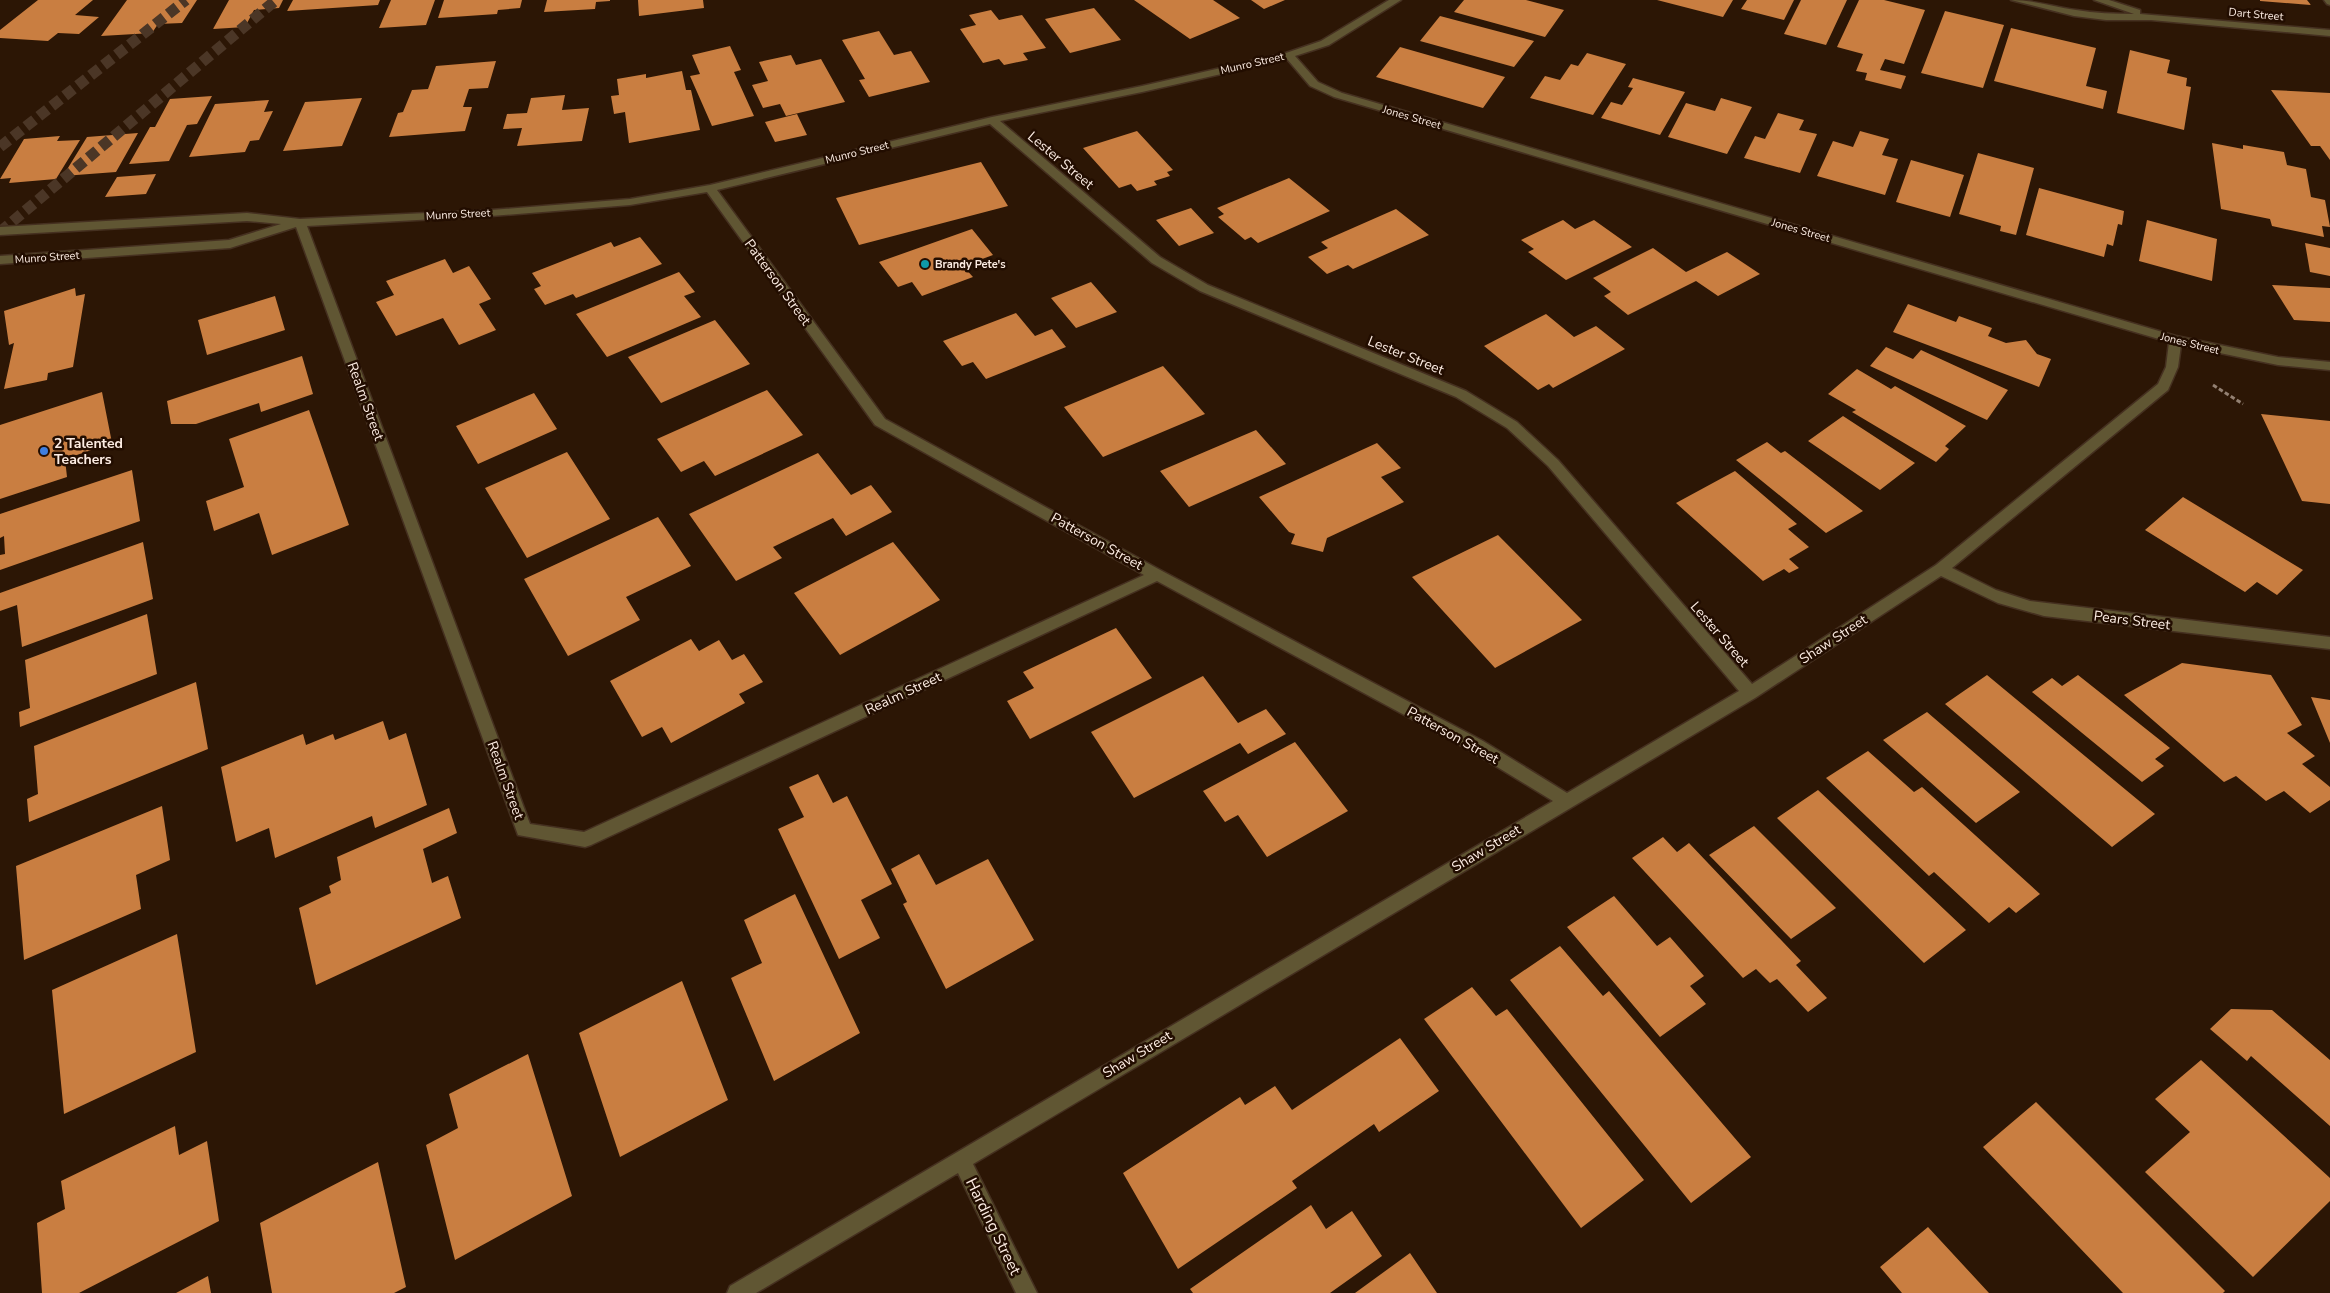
<svg xmlns="http://www.w3.org/2000/svg" width="2330" height="1293" font-family="'Nunito Sans',sans-serif">
	<style>
		.building { fill: #c97e41 }
		.lines { fill: none; stroke-linecap: round; stroke-linejoin: round }
		.highway-tunnel { stroke: #4b3626; stroke-width: 11; stroke-dasharray: 11 5.5; stroke-linecap: butt }
		.lane-casing { stroke: #453020; stroke-width: 3 }
		.street-casing { stroke: #453020; stroke-width: 3 }
		.path { stroke: #938072; stroke-width: 3; stroke-dasharray: 4.5 2.5; stroke-linecap: butt }
		.lane { fill: #605633; fill-rule: evenodd }
		.street { fill: #605633; fill-rule: evenodd }
		.culture-dot { fill: #0f9aa8; stroke: #220d00; stroke-width: 2 }
		.shop-dot { fill: #3f7fe0; stroke: #220d00; stroke-width: 2 }
		.labels { text-anchor: middle; stroke-width: 5; stroke-linejoin: round; paint-order: stroke }
		.far-street-label { font-size: 11px; fill: #fcece2; stroke: #220d00 }
		.far-poi-label { font-size: 11px; font-weight: bold; fill: #fcece2; stroke: #220d00; text-anchor: start }
		.street-label { font-size: 14px; fill: #fcece2; stroke: #220d00 }
		.poi-label { font-size: 14px; font-weight: bold; fill: #fcece2; stroke: #220d00; text-anchor: start }
		.near-street-label { font-size: 16px; fill: #fcece2; stroke: #220d00 }
	</style>
	<rect width="100%" height="100%" fill="#2c1605"/>
	<!-- building -->
	<path class="building" d="M38 0H93L75 15 99 17 79 34 58 33 48 41 0 38V30Z
		M127 0H197L182 23 158 24 152 33 101 36Z
		M229 0H283L279 8 254 10 245 27 213 29Z
		M293 0H380L378 5 287 11Z
		M391 0H435L426 25 379 28Z
		M444 0H522L520 8 498 10 497 14 438 18Z
		M547 0H610V1L596 2 595 9 544 12Z
		M638 0H703L704 8 639 16Z
		M1134 0H1213L1240 18 1190 39Z
		M1251 0H1285L1264 9Z
		M1464 0H1526L1564 10 1545 37 1454 12Z
		M1657 0H1733L1723 17Z
		M1747 0H1794L1784 20 1741 9Z
		M1801 0H1847L1826 45 1784 34Z
		M1859 0H1884L1925 10 1904 64 1885 59 1880 70 1906 76 1901 89 1865 80 1867 73 1856 71 1863 54 1837 47Z
		M2260 0H2307L2311 5 2260 1Z
		M1094 8 1121 40 1070 53 1045 19Z
		M991 10 999 20 1022 15 1046 48 1023 53 1028 60 1004 65 999 59 983 63 960 29 976 25 969 15Z
		M1945 11 2004 25 1983 88 1921 73Z
		M1440 16 1534 41 1514 67 1420 41Z
		M2011 28 2096 48 2086 86 2107 91 2103 109 1994 81Z
		M879 31 894 55 911 51 930 82 869 97 859 80 865 79 842 40Z
		M730 46 741 70 734 72 754 116 712 126 690 76 700 74 692 55Z
		M1400 47 1505 77 1483 108 1376 77Z
		M2130 50 2170 60 2167 73 2187 78 2186 86 2191 87 2184 130 2117 113Z
		M1587 53 1626 64 1593 115 1530 98 1545 76 1560 80 1571 64 1578 66Z
		M791 55 796 65 821 59 845 102 786 116 780 104 763 108 752 85 768 81 759 62Z
		M496 61 488 88 469 89 463 107H472L465 131 389 137 398 113 403 112 412 90 428 89 436 66Z
		M682 71 686 90H691L700 130 629 143 625 112 614 114 611 96 619 95 617 79 646 74V78Z
		M1633 78 1685 92 1660 135 1601 118 1611 102 1622 105 1633 88 1628 87Z
		M2271 90 2330 93V160L2320 146H2311Z
		M565 95 562 110 589 108 582 141 517 146 522 128 503 129 507 114 527 113 531 98Z
		M212 96 197 124 187 125 169 161 129 164 150 127H155L170 99Z
		M362 98 342 146 283 151 305 102Z
		M1721 98 1752 107 1727 154 1668 137 1686 103 1715 111Z
		M269 100 264 112 273 111 259 140 250 141 245 152 189 157 215 104Z
		M1778 113 1804 120 1799 130 1817 134 1800 173 1744 158 1755 136 1765 139Z
		M797 114 807 135 775 142 765 122Z
		M1137 131 1173 170 1167 172 1170 176 1154 181 1157 185 1137 191 1131 184 1119 188 1083 148Z
		M1860 131 1889 139 1882 155 1898 159 1885 195 1817 176 1833 141 1853 147Z
		M138 133 116 172 63 176 87 137Z
		M60 136 57 141 80 140 56 179 9 183 11 178 0 179 24 139Z
		M2212 143 2243 149V145L2284 152 2287 165 2306 169 2311 197 2325 200 2330 227 2322 226 2324 237 2272 226 2270 219 2221 209Z
		M1978 153 2034 168 2016 235 2000 231 2001 226 1959 214Z
		M1911 160 1964 175 1950 217 1896 202Z
		M981 162 1008 206 859 245 836 198Z
		M156 174 146 194 105 197 117 177Z
		M1289 178 1330 211 1258 243 1251 237 1245 240 1218 217 1224 214 1217 208Z
		M2039 188 2124 211 2122 225 2118 224 2113 246 2107 244 2104 257 2026 235Z
		M1191 208 1214 233 1179 246 1156 220Z
		M1396 209 1429 235 1353 269 1348 265 1327 274 1308 257 1328 248 1321 242Z
		M1563 220 1575 229 1594 220 1632 247 1566 280 1528 252 1534 249 1521 240Z
		M2147 220 2217 239 2212 281 2139 261Z
		M972 229 993 255 963 266 973 277 922 296 912 282 898 287 879 262Z
		M640 237 662 264 576 298 573 294 545 305 534 289 541 286 532 273 611 242 614 247Z
		M2305 243 2330 248V276L2310 272Z
		M1653 248 1686 272 1727 252 1760 274 1718 296 1696 281 1628 315 1604 296 1611 292 1593 278Z
		M445 259 453 273 469 266 491 299 479 304 496 330 459 345 443 318 396 336 376 302 394 295 386 281Z
		M679 272 695 292 684 296 701 317 607 357 576 314Z
		M1091 282 1117 312 1076 328 1051 298Z
		M2272 285 2330 288V322L2294 320Z
		M75 288 76 296 85 294 73 367 48 373 47 380 4 389 14 343 9 345 4 311Z
		M275 296 285 330 207 355 198 320Z
		M1908 304 1956 322 1959 316 1992 328 1988 336 2006 343 2026 340 2037 354 2051 359 2039 387 1893 332Z
		M1016 313 1035 336 1052 329 1066 347 986 379 973 362 962 366 943 341Z
		M1546 314 1574 337 1596 326 1625 349 1553 388 1549 384 1538 390 1484 346Z
		M715 320 750 364 661 403 628 357Z
		M1886 347 1913 359 1921 350 2008 390 1987 420 1870 366Z
		M302 356 313 394 261 412 259 403 196 424H171L167 401Z
		M1163 366 1205 414 1103 457 1064 407Z
		M1857 369 1891 389 1895 386 1966 426 1945 446 1949 449 1936 462 1852 412 1856 410 1828 394Z
		M767 390 803 435 715 476 704 461 681 472 657 439Z
		M102 392 112 443 65 459 67 477 0 499V425Z
		M534 393 557 429 478 464 456 426Z
		M309 410 349 525 272 555 259 513 214 531 206 501 244 487 229 439Z
		M2261 414 2330 421V504L2302 501Z
		M1843 416 1915 463 1880 490 1808 441Z
		M1256 430 1286 464 1189 507 1160 471Z
		M1767 442 1781 453 1785 451 1863 511 1826 533 1736 460Z
		M1377 443 1401 468 1381 477 1404 502 1327 538 1323 552 1291 544 1295 534 1289 532 1259 497Z
		M567 452 610 519 527 558 485 488Z
		M818 453 851 495 871 485 892 512 846 536 833 518 773 547 782 558 736 581 689 514Z
		M132 470 140 521 0 570V555L5 554 4 536 0 538V514Z
		M1735 471 1797 524 1788 529 1809 547 1789 559 1799 568 1789 573 1784 569 1763 581 1676 503Z
		M2183 497 2303 570 2277 595 2257 582 2245 592 2145 530Z
		M658 517 691 566 626 597 640 620 568 656 524 579Z
		M1498 535 1582 620 1495 668 1412 577Z
		M143 542 153 599 22 647 17 605 0 611V593Z
		M893 542 940 600 840 655 794 593Z
		M147 614 157 674 20 727 19 712 30 708 25 660Z
		M1116 628 1152 678 1030 739 1007 701 1034 688 1023 672Z
		M691 639 699 651 719 640 732 660 744 654 763 682 739 694 745 703 671 743 662 727 642 737 610 681Z
		M2182 663 2271 675 2302 725 2287 733 2315 756 2302 764 2330 787V800L2310 813 2284 791 2266 801 2236 776 2224 782 2124 695Z
		M1987 675 2155 814 2112 847 1945 704Z
		M2078 675 2170 748 2155 759 2164 766 2142 782 2032 692 2052 678 2062 686Z
		M1203 676 1238 723 1266 709 1286 734 1248 754 1240 743 1134 798 1091 732Z
		M196 682 208 749 29 822 27 799 38 794 34 746Z
		M2311 697 2330 700V743Z
		M1927 712 2020 792 1976 823 1883 740Z
		M383 721 389 740 406 733 427 805 375 828 372 816 275 858 269 828 236 842 221 767 303 734 306 745 333 734 335 740Z
		M1295 742 1348 811 1267 857 1238 815 1225 822 1203 791Z
		M1868 751 1914 792 1922 787 2040 894 2016 913 2009 907 1989 923 1934 872 1929 876 1826 778Z
		M818 774 833 803 847 796 892 884 861 900 880 938 839 959 778 829 804 817 789 787Z
		M1818 790 1966 930 1924 963 1777 818Z
		M162 806 170 860 136 875 141 909 24 960 16 866Z
		M449 808 457 833 423 849 432 883 448 876 461 918 316 985 299 908 331 893 329 886 341 880 337 857Z
		M1754 826 1836 908 1791 939 1709 855Z
		M1663 837 1677 852 1689 843 1801 961 1796 965 1827 998 1808 1012 1777 979 1770 983 1756 969 1743 978 1632 858Z
		M919 854 936 885 988 859 1034 940 946 989 903 904 907 902 891 869Z
		M795 894 860 1033 774 1081 731 978 762 963 744 920Z
		M1614 896 1657 946 1670 937 1704 976 1690 986 1706 1004 1660 1037 1567 927Z
		M177 934 196 1052 64 1114 52 990Z
		M1560 946 1603 996 1609 991 1751 1157 1691 1203 1510 980Z
		M682 981 728 1100 620 1157 579 1033Z
		M1472 987 1496 1016 1507 1009 1644 1180 1581 1228 1424 1019Z
		M2231 1009 2272 1010 2330 1060V1126L2251 1056 2247 1061 2210 1029Z
		M1400 1038 1439 1091 1379 1132 1374 1124 1292 1181 1297 1188 1178 1269 1123 1173 1240 1097 1245 1105 1275 1086 1292 1110Z
		M528 1054 572 1196 455 1260 426 1145 458 1128 449 1094Z
		M2201 1060 2330 1178V1201L2253 1277 2145 1172 2190 1132 2155 1099Z
		M2036 1102 2225 1291 2223 1293H2123L1983 1147Z
		M175 1126 179 1155 207 1141 219 1221 79 1293H42L37 1223 65 1209 61 1181Z
		M378 1162 406 1287 394 1293H272L260 1223Z
		M1311 1205 1326 1229 1352 1211 1382 1256 1330 1293H1193L1190 1289Z
		M1928 1227 1989 1293H1902L1880 1267Z
		M1410 1253 1437 1293H1355Z
		M208 1276 211 1293H176Z"/>
	<g class="lines">
		<!-- highway-tunnel -->
		<path class="highway-tunnel" d="M0 147 186 0
			M0 232 276 0"/>
		<defs>
			<path id="lane" d="M2324 0H2330V5L2327 4Z"/>
			<path id="street" d="M1389 0H1401L1329 45 1295 56 1318 82 1342 93 2176 336 2278 357 2330 362V370L2278 365 2181 345 2178 367 2168 390 1952 568 1996 590 2030 601 2330 637V649L2044 616 1998 603 1941 576 1755 698 973 1164 1037 1293H1016L958 1173 756 1293H727L730 1286 1553 801 1471 751 1157 581 591 845 585 847 518 835 296 227 230 248 0 264V256L229 240 281 224 247 221 0 235V227L247 213 300 219 491 210 630 199 710 185 992 117 1142 86 1286 53 1321 41ZM1287 59 1310 86 1334 97 2169 342 2166 367 2158 384 1936 565 1752 684 1558 460 1517 422 1466 391 1208 285 1160 257 1000 121 1142 92ZM990 124 1152 263 1200 291 1456 397 1507 428 1548 466 1739 691 1567 793 1483 741 1162 571 885 419 717 190ZM707 192 875 425 1144 575 584 832 530 824 307 226 491 216 630 205Z
				M2011 0C2034 0 2054 7 2076 10 2095 13 2114 14 2134 14L2094 0H2109L2140 10V14L2330 30V36L2151 20H2106L2074 16Z"/>
		</defs>
		<!-- lane casing -->
		<use href="#lane" class="lane-casing"/>
		<!-- street casing -->
		<use href="#street" class="street-casing"/>
		<!-- path -->
		<path class="path" d="M2213 385 2243 404"/>
		<!-- lane -->
		<use href="#lane" class="lane"/>
		<!-- street -->
		<use href="#street" class="street"/>
	</g>
	<!-- markers -->
	<circle class="culture-dot" cx="925" cy="264" r="5"/>
	<circle class="shop-dot" cx="44" cy="451" r="5"/>
	<g class="labels">
		<!-- far-street labels -->
		<g class="far-street-label">
			<text transform="translate(2256 14) rotate(5)" y="4">Dart Street</text>
			<text transform="translate(1252 63) rotate(-13)" y="4">Munro Street</text>
			<text transform="translate(1412 117) rotate(16)" y="4">Jones Street</text>
			<text transform="translate(857 152) rotate(-14)" y="4">Munro Street</text>
			<text transform="translate(458 214) rotate(-3)" y="4">Munro Street</text>
			<text transform="translate(1801 230) rotate(16)" y="4">Jones Street</text>
			<text transform="translate(47 257) rotate(-4)" y="4">Munro Street</text>
			<text transform="translate(2190 343) rotate(14)" y="4">Jones Street</text>
		</g>
		<!-- far-poi labels -->
		<g class="far-poi-label">
			<text x="935" y="268">Brandy Pete's</text>
		</g>
		<!-- street labels -->
		<g class="street-label">
			<text transform="translate(1061 160) rotate(40)" y="5">Lester Street</text>
			<text transform="translate(778 282) rotate(54)" y="5">Patterson Street</text>
			<text transform="translate(1406 355) rotate(22)" y="5">Lester Street</text>
			<text transform="translate(366 401) rotate(70)" y="5">Realm Street</text>
			<text transform="translate(1097 541) rotate(29)" y="5">Patterson Street</text>
			<text transform="translate(2132 620) rotate(7)" y="5">Pears Street</text>
			<text transform="translate(1720 634) rotate(49)" y="5">Lester Street</text>
			<text transform="translate(1833 639) rotate(-33)" y="5">Shaw Street</text>
			<text transform="translate(903 693) rotate(-25)" y="5">Realm Street</text>
			<text transform="translate(1453 735) rotate(29)" y="5">Patterson Street</text>
			<text transform="translate(506 780) rotate(70)" y="5">Realm Street</text>
			<text transform="translate(1486 848) rotate(-31)" y="5">Shaw Street</text>
			<text transform="translate(1137 1054) rotate(-31)" y="5">Shaw Street</text>
		</g>
		<!-- poi labels -->
		<g class="poi-label">
			<text x="54" y="448">2 Talented<tspan x="54" dy="16">Teachers</tspan></text>
		</g>
		<!-- near-street labels -->
		<g class="near-street-label">
			<text transform="translate(994 1226) rotate(64)" y="6">Harding Street</text>
		</g>
	</g>
</svg>
